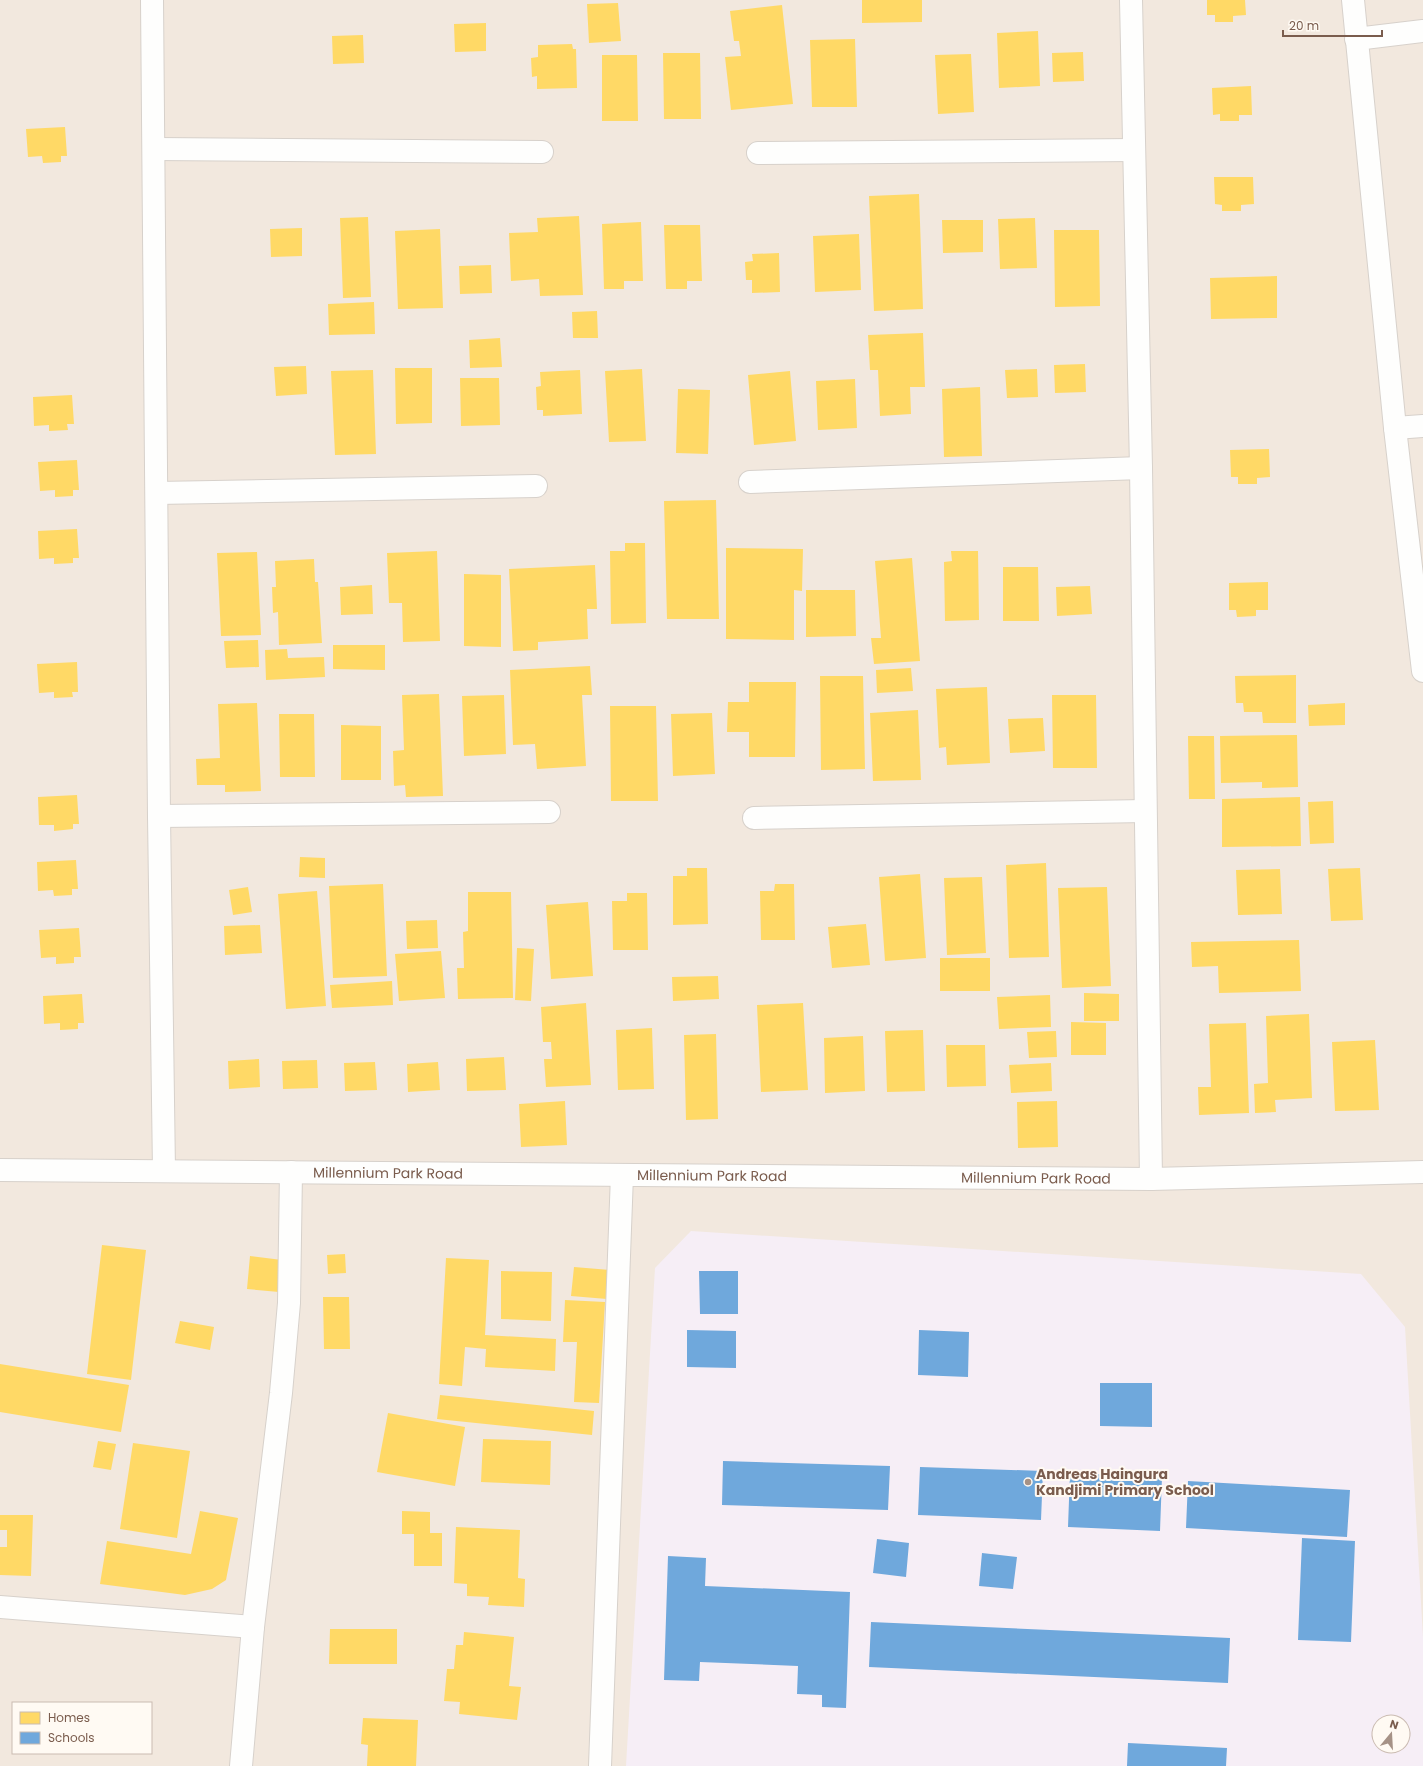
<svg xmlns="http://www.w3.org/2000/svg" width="1423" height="1766" font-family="Poppins,sans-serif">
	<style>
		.residential { fill: #f2e8de; fill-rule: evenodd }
		.education { fill: #f6eef6; fill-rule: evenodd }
		.homes { fill: #ffd966 }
		.schools { fill: #6fa8dc }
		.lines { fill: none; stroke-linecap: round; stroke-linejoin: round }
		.minor-casing { stroke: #d7d1cb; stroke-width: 24 }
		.minor { stroke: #fefefd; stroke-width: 22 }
		.poi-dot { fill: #a69286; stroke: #fffaf3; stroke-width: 1.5 }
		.labels { text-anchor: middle; stroke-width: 4; stroke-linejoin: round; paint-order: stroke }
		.street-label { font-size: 14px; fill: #7a5c4d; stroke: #fffaf3 }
		.poi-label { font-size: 14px; font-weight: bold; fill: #7a5c4d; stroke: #fffaf3; text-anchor: start }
	</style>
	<rect width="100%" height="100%" fill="#f9f5f0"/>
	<!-- residential -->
	<path class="residential" d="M0 0H1423V1766H0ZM13 1703H151V1753H13ZM1379 1722H1403V1746H1379Z"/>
	<!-- education -->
	<path class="education" d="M691 1231 1361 1274 1405 1327 1423 1637V1766H626L655 1268ZM1379 1722H1403V1746H1379Z"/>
	<!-- homes -->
	<path class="homes" d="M862 0H922V22L862 23Z
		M1207 0H1245L1246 15 1233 16V22H1215V15H1207Z
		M618 3 621 41 589 43 587 4Z
		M782 5 793 104 731 110 725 57 741 56 739 41H734L730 11Z
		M486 23V51L455 52 454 24Z
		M1038 31 1040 86 999 88 997 33Z
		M363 35 364 63 333 64 332 36Z
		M855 39 857 107H812L810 40Z
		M572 44 573 49H576L577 88 537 89V76L532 77 531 58 538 57V45Z
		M1083 52 1084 81 1053 82 1052 53Z
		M663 53H700L701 119H664Z
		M971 54 974 112 938 114 935 55Z
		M602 55H637L638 121H602Z
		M1251 86 1252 115H1239V121H1220V114L1213 115 1212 88Z
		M65 127 67 156H61V162L43 163 42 156 28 157 26 129Z
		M1214 177H1253L1254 204 1241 205V211H1222V205L1215 204Z
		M919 194 923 309 874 311 869 196Z
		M579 216 583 295 540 296 539 279 511 281 509 233 538 232 537 218Z
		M368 217 371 297 343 298 340 218Z
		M1035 218 1037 268 1000 269 998 219Z
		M942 220H983V252L943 253Z
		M641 222 643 281H624V289H604L602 224Z
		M664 225H700L702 281H687V289H666Z
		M302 228V256L271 257 270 229Z
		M440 229 443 308 398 309 395 231Z
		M1054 230H1099L1100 306 1055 307Z
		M859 234 861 290 815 292 813 236Z
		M779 253 780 292 752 293V280H746L745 262 753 261 752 254Z
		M491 265 492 293 460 294 459 266Z
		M1277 276V318L1211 319 1210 278Z
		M374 302 375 334 329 335 328 304Z
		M597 311 598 338H573L572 312Z
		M923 333 925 387H910L911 414 880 416 878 370H870L868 335Z
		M500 338 502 367 470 368 469 340Z
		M1085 364 1086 392 1055 393 1054 365Z
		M306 366 307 394 276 396 274 367Z
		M395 368H432V423L396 424Z
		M642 369 646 441 609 442 605 371Z
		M1037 369 1038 397 1007 398 1005 370Z
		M373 370 376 454 335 455 331 371Z
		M580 370 582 414 543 416V410H537L536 387 541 386 540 372Z
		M790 371 796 441 754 445 748 375Z
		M460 378H499L500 425 461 426Z
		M855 379 857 428 818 430 816 381Z
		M980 387 982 456 944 457 942 389Z
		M678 389 710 390 708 454 676 453Z
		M72 395 74 424H67L68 430 49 431V425L34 426 33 397Z
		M1269 449 1270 477 1257 478V484H1238V477H1231L1230 450Z
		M77 460 79 490H73V496L55 497V490L40 491 38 462Z
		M716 500 719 619H667L664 501Z
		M77 529 79 558H73V563L54 564V558L39 559 38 531Z
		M625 543H645L646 623 611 624 610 551H625Z
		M726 548 803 549 802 591 794 590V640L726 639Z
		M437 551 440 641 403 642 402 603H389L387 553Z
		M951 551H978L979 620 945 621 944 562 952 561Z
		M257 552 261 635 221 636 217 553Z
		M912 558 920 661 874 664 871 638H881L875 561Z
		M314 559 315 582H318L322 643 279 645 278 612 273 613 272 587H276L275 561Z
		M595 565 597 609H587L588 639 538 642V650L513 651 509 569Z
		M1003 567H1038L1039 621H1003Z
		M464 574 501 575V647L464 646Z
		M1268 582V610H1256V616L1237 617 1236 610H1229V583Z
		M372 585 373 614 341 615 340 587Z
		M1090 586 1092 614 1057 616 1056 587Z
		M806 590H855L856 636 806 637Z
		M258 640 259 667 226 668 224 641Z
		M333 645H385V670L333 669Z
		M287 649 288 658 324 657 325 677 266 680 265 650Z
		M77 662 78 692H72L73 697 54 698V692L39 693 37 664Z
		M590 666 592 695H582L586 766 537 769 535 744 513 745 510 670Z
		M911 668 913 691 877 693 876 670Z
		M1296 675V723H1263L1262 712H1244L1243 703H1236L1235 676Z
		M820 676H863L865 769 821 770Z
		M749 682H796L795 757H749V732H727L728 702H749Z
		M987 687 990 763 947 765 946 747 939 748 936 689Z
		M439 694 443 796 406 797 405 785 394 786 393 751 404 750 402 695Z
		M504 695 506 754 464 756 462 696Z
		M1052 695H1096L1097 768H1053Z
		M257 703 261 791 225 792V785H197L196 759 220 758 218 704Z
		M1345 703V725L1309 726 1308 705Z
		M610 706H656L658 801H611Z
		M918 710 921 780 873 781 870 713Z
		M712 713 715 774 673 776 671 714Z
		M279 714H314L315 777H280Z
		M1043 718 1045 751 1010 753 1008 719Z
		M341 725 381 726V780H341Z
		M1297 735 1298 787 1262 788V782L1221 783 1220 736Z
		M1188 736H1214L1215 799H1189Z
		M77 795 79 824H73V829L54 831V825H39L38 797Z
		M1300 797 1301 846 1222 847V799Z
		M1333 801 1334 843 1310 844 1308 802Z
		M300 857 325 858V878L299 877Z
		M76 860 78 889H72V895L54 896 53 890 38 891 37 862Z
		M1046 863 1049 957 1009 958 1006 865Z
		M687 868H707L708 924 673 925V876H687Z
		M1360 868 1363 920 1331 921 1328 869Z
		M1280 869 1282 914 1238 915 1236 870Z
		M920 874 926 958 885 961 879 877Z
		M982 877 986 953 947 955 944 878Z
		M383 884 387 976 333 978 329 886Z
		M775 884H794L795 940H761L760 891H774Z
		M248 887 252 912 233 915 229 890Z
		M1107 887 1111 986 1062 988 1058 888Z
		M317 891 326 1006 286 1009 278 894Z
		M468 892H511L513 998 458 999 457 968H464L463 932 468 931Z
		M627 893H647L648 950H613L612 901H627Z
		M588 902 593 976 551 979 546 905Z
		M437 920 438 948 407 949 406 921Z
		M866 924 870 965 832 968 828 927Z
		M260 925 262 953 225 955 224 926Z
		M79 928 81 957H74V963L56 964V957L41 958 39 930Z
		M1299 940 1301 991 1219 993 1218 966 1192 967 1191 942Z
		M517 948 534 949 531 1001 515 1000Z
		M441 951 445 998 399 1001 395 954Z
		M940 958H990V991H940Z
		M718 976 719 999 673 1001 672 977Z
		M392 981 393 1005 332 1008 330 985Z
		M1084 993 1119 994V1021H1084Z
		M82 994 84 1023H78V1029L60 1030V1023L44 1024 43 996Z
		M1050 995 1051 1027 999 1029 997 997Z
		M586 1003 591 1085 546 1087 544 1059H552L551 1042H543L541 1007Z
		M803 1003 808 1090 761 1092 757 1005Z
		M1309 1014 1312 1098 1275 1100 1276 1112 1255 1113 1254 1084 1268 1083 1266 1016Z
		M1071 1022 1106 1023V1055H1071Z
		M1246 1023 1249 1113 1199 1115 1198 1087H1211L1209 1024Z
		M652 1028 654 1089 618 1090 616 1030Z
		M923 1030 925 1091 887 1092 885 1031Z
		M1056 1031 1057 1057 1029 1058 1027 1032Z
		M716 1034 718 1119 686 1120 684 1035Z
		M863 1036 865 1091 825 1093 824 1038Z
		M1375 1040 1379 1110 1335 1111 1332 1042Z
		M946 1045H985L986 1086 947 1087Z
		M504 1057 506 1090 467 1091 466 1059Z
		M259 1059 260 1087 229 1089 228 1061Z
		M317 1060 318 1088 283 1089 282 1061Z
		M375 1062 377 1090 345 1091 344 1063Z
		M438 1062 440 1090 408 1092 407 1064Z
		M1051 1063 1052 1091 1011 1093 1009 1065Z
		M565 1101 567 1145 521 1147 519 1104Z
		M1057 1101 1058 1147 1018 1148 1017 1102Z
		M102 1245 146 1250 131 1380 87 1374Z
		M345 1254 346 1273 328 1274 327 1255Z
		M250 1256 282 1260 279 1292 247 1289Z
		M446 1258 489 1260 485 1335 556 1339 555 1371 485 1367 486 1349 465 1347 462 1386 439 1384Z
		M574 1267 610 1270 607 1299 571 1296Z
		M501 1271 552 1272 551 1321 501 1319Z
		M323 1297H349L350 1349H324Z
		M565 1300 605 1302 599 1403 574 1402 577 1342H563Z
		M180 1321 214 1327 210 1350 175 1343Z
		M0 1364 129 1385 121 1432 0 1412Z
		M440 1395 594 1411 592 1435 437 1419Z
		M388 1413 465 1427 455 1486 377 1472Z
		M483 1439 551 1441 550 1485 481 1482Z
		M98 1441 116 1444 111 1470 93 1467Z
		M133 1443 190 1451 177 1538 120 1529Z
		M200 1511 238 1518 226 1580 212 1589 185 1595 100 1584 107 1541 191 1554Z
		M402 1511 430 1512V1533H442V1566H414V1534H402Z
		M0 1515H33L31 1576 0 1575V1547H7V1530H0Z
		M456 1527 520 1530 518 1578 525 1579 524 1607 488 1605 489 1597 467 1596V1584L454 1583Z
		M330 1629H397V1664H329Z
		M464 1632 514 1637 509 1686 521 1687 517 1720 459 1714 460 1702 444 1701 447 1669H454L456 1645H463Z
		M363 1718 418 1720 416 1766H367L368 1745 361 1744Z"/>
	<!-- schools -->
	<path class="schools" d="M699 1271H738V1314H700Z
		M687 1330 736 1331V1368L687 1367Z
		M919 1330 969 1332 968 1377 918 1375Z
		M1100 1383H1152V1427L1100 1426Z
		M723 1461 890 1466 888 1510 722 1505Z
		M920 1467 1043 1471 1041 1520 918 1515Z
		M1070 1473 1162 1477 1160 1531 1068 1527Z
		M1188 1481 1350 1490 1347 1537 1186 1528Z
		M1302 1538 1355 1541 1351 1642 1298 1640Z
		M877 1539 909 1543 906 1577 873 1573Z
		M982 1553 1017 1557 1013 1589 979 1586Z
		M668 1556 706 1558 705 1586 850 1592 846 1708 822 1707V1695L797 1694 798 1666 700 1662 699 1681 664 1680Z
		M871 1622 1230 1638 1228 1683 869 1667Z
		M1128 1743 1227 1748 1226 1766H1127Z"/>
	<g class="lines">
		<defs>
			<g id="minor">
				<path d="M152 0 159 816 164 1171"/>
				<path d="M1131 0 1141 468 1151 1179"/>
				<path d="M1353 0 1395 428 1423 671"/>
				<path d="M1356 39 1423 31"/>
				<path d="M155 149 542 152"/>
				<path d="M758 153 1134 150"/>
				<path d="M1395 428 1423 426"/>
				<path d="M750 482 1141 468"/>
				<path d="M157 493 536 486"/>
				<path d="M159 816 549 812"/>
				<path d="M754 818 1145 811"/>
				<path id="s1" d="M0 1170 1151 1179 1423 1172"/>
				<path d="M0 1607 253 1627"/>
				<path d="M241 1766 253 1627 281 1393 289 1303 291 1172"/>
				<path d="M600 1766 622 1175"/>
			</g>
		</defs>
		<!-- minor casing -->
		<use href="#minor" class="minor-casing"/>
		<!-- minor -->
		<use href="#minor" class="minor"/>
	</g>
	<!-- markers -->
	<circle class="poi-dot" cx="1028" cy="1482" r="4"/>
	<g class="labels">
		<!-- street labels -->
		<g class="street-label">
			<text dy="5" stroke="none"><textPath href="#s1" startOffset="388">Millennium Park Road</textPath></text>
			<text dy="5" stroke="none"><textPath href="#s1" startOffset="712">Millennium Park Road</textPath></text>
			<text dy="5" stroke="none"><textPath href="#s1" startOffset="1036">Millennium Park Road</textPath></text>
		</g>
		<!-- poi labels -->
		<g class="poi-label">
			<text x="1036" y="1479">Andreas Haingura<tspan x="1036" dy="16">Kandjimi Primary School</tspan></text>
		</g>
	</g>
	<!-- legend -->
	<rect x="12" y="1702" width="140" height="52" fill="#fffaf3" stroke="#cabbb1"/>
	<rect x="20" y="1712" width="20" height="12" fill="#ffd966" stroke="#cabbb1"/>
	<text x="48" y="1722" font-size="12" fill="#7a5c4d">Homes</text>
	<rect x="20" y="1732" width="20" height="12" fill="#6fa8dc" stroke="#cabbb1"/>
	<text x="48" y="1742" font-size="12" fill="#7a5c4d">Schools</text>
	<!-- north arrow -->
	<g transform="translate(1391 1734) rotate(18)"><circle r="19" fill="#fffaf3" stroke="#cabbb1"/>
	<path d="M0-3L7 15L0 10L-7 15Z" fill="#a69286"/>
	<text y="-6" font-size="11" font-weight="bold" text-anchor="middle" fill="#7a5c4d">N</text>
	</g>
	<!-- scale -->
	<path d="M1283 30v6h99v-6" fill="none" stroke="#7a5c4d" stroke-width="2"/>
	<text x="1289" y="30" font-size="12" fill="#7a5c4d" stroke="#fffaf3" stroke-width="3" paint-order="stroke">20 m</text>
</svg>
